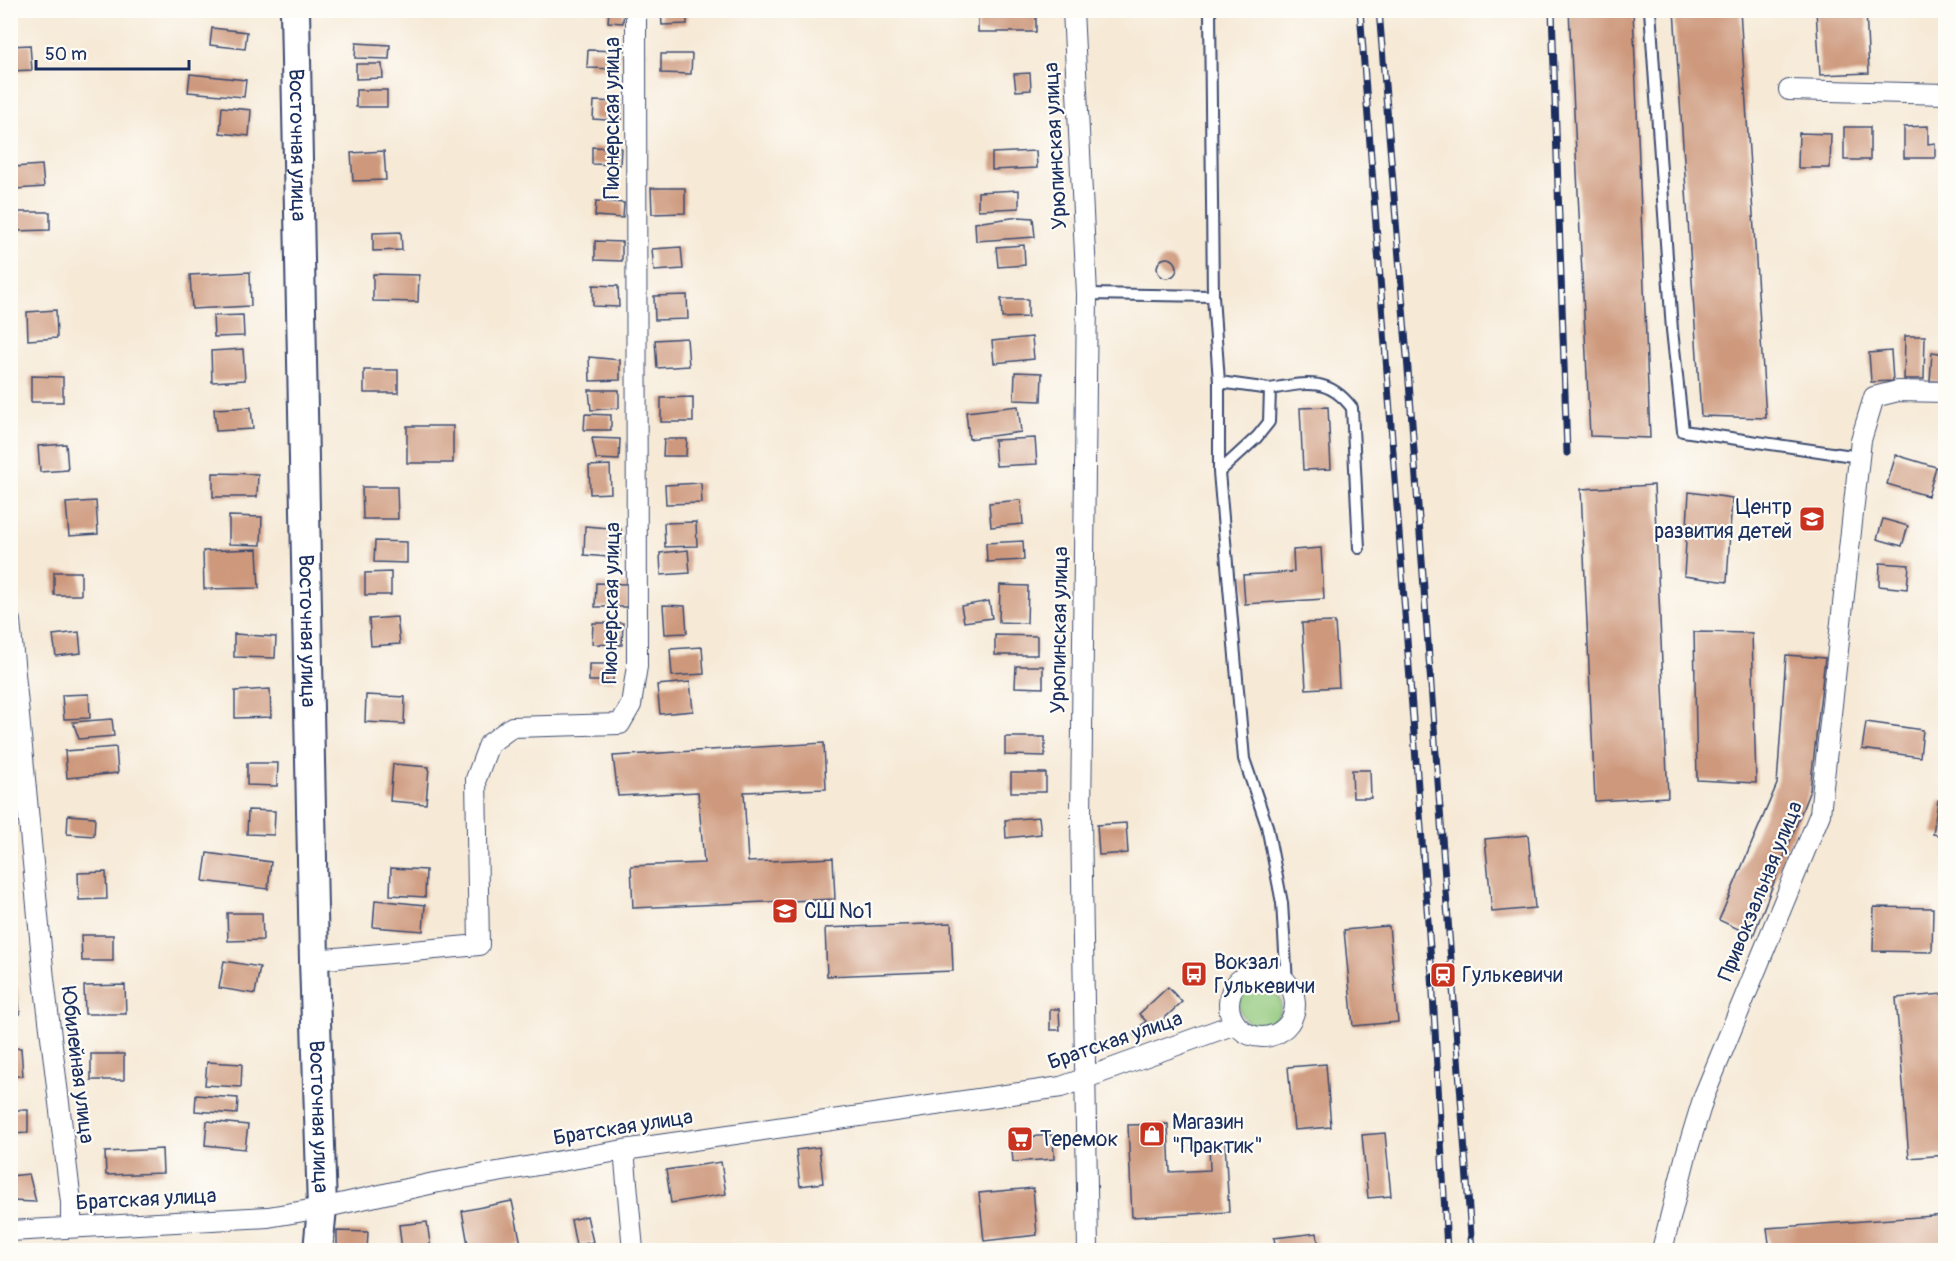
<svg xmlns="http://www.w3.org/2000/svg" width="1956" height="1261" font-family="Pangolin,sans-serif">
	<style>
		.green { fill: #91c87b; stroke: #567c6c; stroke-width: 1.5 }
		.building { fill: #cd987b }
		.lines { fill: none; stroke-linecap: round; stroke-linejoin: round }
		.lane-casing { stroke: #3c4b70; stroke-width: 14 }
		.street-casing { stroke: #3c4b70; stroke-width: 22 }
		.secondary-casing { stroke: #3c4b70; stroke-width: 32 }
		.lane { stroke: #fff; stroke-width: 10 }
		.street { stroke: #fff; stroke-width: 20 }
		.secondary { stroke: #fff; stroke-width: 28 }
		.rail-casing { stroke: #1b2f5e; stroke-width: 7 }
		.rail { stroke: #fdfcf7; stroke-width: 4.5; stroke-dasharray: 14; stroke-linecap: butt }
		.labels { text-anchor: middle; stroke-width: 4.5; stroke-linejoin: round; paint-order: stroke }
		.street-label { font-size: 21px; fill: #1b2f5e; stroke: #fdfcf7 }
		.poi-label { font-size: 21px; fill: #1b2f5e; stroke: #fdfcf7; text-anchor: start }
	</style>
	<rect width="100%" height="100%" fill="#fdfcf7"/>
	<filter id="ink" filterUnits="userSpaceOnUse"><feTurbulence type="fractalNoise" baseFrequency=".0167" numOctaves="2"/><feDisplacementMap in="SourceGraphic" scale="12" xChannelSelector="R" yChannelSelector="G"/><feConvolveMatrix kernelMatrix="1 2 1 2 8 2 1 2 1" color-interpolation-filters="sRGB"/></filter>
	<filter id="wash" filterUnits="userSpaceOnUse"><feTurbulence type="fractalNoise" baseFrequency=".008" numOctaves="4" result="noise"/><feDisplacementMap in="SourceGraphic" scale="24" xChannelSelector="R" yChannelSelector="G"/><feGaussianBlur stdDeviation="1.35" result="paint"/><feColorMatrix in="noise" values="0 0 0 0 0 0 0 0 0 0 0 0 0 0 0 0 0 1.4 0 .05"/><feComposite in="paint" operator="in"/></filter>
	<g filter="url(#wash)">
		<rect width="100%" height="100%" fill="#f6e9d6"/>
		<!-- green -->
		<path class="green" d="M1239 1005a21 21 0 1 1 42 0a21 21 0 1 1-42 0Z"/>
		<g id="blocks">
			<!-- building -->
			<path class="building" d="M609 10H624L623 23 608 22Z
				M661 10H687V24L662 25Z
				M978 10H1036V32H978Z
				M1569 10H1633L1650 438 1590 436Z
				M1674 10H1740L1766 418 1701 416Z
				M1816 10H1866L1869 73 1820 75Z
				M212 28 247 32 245 49 210 45Z
				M356 43 390 45 389 59 355 58Z
				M30 45 32 70 10 71V46Z
				M588 50 620 51 618 69 587 68Z
				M661 54H692L691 74 661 73Z
				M356 64H382L383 78 356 79Z
				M1030 73 1031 90 1016 91 1014 74Z
				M190 74 246 80 244 97 188 92Z
				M356 90H387V107H356Z
				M594 101 622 102 621 121 593 119Z
				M222 107 251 110 249 136 220 133Z
				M1928 126V144L1935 143V158H1904V127Z
				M1844 127H1870V160H1844Z
				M1799 133 1831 134 1830 168H1798Z
				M592 147 621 148 620 165 592 164Z
				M384 151 386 180 353 181 351 153Z
				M1036 151 1037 168 992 170V153Z
				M42 165 44 187 15 189 14 167Z
				M651 188H685V213L652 214Z
				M1019 190V208L978 210V192Z
				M596 201 624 203 623 218 595 216Z
				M15 212H50V230L15 231Z
				M1019 217 1033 218 1035 237 976 241 975 223Z
				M401 232 402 250 373 251V233Z
				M595 241 622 242V261L595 260Z
				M1024 245 1025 265 998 267 996 247Z
				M681 247 683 269 654 271 652 249Z
				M1157 268a10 10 0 1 1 20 0a10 10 0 1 1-20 0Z
				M250 272 251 306 192 309 190 275Z
				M373 274 419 275 418 302 373 301Z
				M593 285 618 286 619 307 593 306Z
				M687 295 688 319 655 320 654 296Z
				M1001 299H1028V317L1002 318Z
				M56 310 57 338 28 340 27 312Z
				M243 315 244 336 214 337 213 316Z
				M1905 336H1925L1924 379H1904Z
				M1032 337 1034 359 994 363 992 341Z
				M687 338 689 366 657 368 655 340Z
				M243 349 245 380 212 382 211 351Z
				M1891 351 1893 381 1871 382 1869 353Z
				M1932 352 1946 354V382L1930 381Z
				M589 357 620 360V380L590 381Z
				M364 370H398V393H364Z
				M1015 372 1042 373 1041 401 1014 400Z
				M31 376 63 377V402H31Z
				M589 390H619V408L591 410Z
				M693 397V422H661V398Z
				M1018 406 1021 432 969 439 966 412Z
				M251 407 253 429 216 431 214 409Z
				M1328 407 1331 469 1303 470 1300 408Z
				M585 414 611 415V430H584Z
				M407 426H453V463H407Z
				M592 438 620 439 619 460 596 459Z
				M1035 438 1037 464 996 466 994 440Z
				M664 439H687L686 456H663Z
				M66 444 68 470 40 472 38 446Z
				M1896 455 1936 467 1928 496 1887 484Z
				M610 465 611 493 590 494 589 466Z
				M213 473 258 474 257 497H213Z
				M701 483 702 503 666 504 665 485Z
				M1654 485 1668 797 1595 801 1581 489Z
				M362 487H397L398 519H363Z
				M1689 492 1732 498 1727 582 1684 576Z
				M1021 500 1023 524 991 527 989 503Z
				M96 501 98 534 69 536 66 503Z
				M229 516 262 517 261 545 229 544Z
				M1883 519 1908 526 1902 546 1877 539Z
				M696 522 697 546 665 547 664 523Z
				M585 526 621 529 620 558 584 555Z
				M375 541 407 542V563L374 562Z
				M1023 541 1024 560 987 562 986 543Z
				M1321 548 1324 599 1245 604 1243 575 1294 572 1293 550Z
				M257 549 259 588 204 589 203 551Z
				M688 550 690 573 661 575 660 553Z
				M1880 563 1909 565 1907 589 1879 586Z
				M54 572H81V595H54Z
				M391 572V595H365V573Z
				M596 583 628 584V607H595Z
				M1000 585 1028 586 1027 623 999 622Z
				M989 601 992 618 964 622 961 606Z
				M663 605 685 606 687 633 665 634Z
				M397 617 400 644 371 646 369 619Z
				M1335 622 1339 687 1306 689 1302 623Z
				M593 623H623L622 645 592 644Z
				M79 632 81 653 56 656 53 635Z
				M1694 632 1752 633 1756 783 1697 780Z
				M234 634 276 637 275 658 234 657Z
				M995 635 1037 636V655H995Z
				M702 647 704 674 672 676 670 649Z
				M1786 655 1825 658 1810 790 1753 936 1719 920 1777 784Z
				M589 664H613V681H589Z
				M1016 666H1043V688L1015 687Z
				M690 682 693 711 660 714 657 685Z
				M270 689 271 717 235 718V691Z
				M89 694 90 718 64 719 62 695Z
				M366 695 405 697 404 724 365 722Z
				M112 719 114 736 79 739 73 722Z
				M1866 722 1923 730 1920 757 1862 749Z
				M1005 737H1045V756L1005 755Z
				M824 743 826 789 744 792 748 862 833 858 835 899 633 908 631 866 704 863 698 792 618 796 613 756Z
				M116 747 118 773 67 778 65 751Z
				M247 763H278L277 786 247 785Z
				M393 764 429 767 426 804 390 801Z
				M1352 770H1370L1371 798H1353Z
				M1011 773H1046V792H1011Z
				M1938 800 1946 801V836L1933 834Z
				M248 810 275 811 274 835 247 834Z
				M68 815 95 817 94 836 67 834Z
				M1039 817 1041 834 1006 838 1005 820Z
				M1126 823 1128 853 1099 855 1097 825Z
				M1528 835 1535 908 1492 912 1485 839Z
				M207 853 271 862 268 889 203 881Z
				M391 868 426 870 425 897 390 895Z
				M106 872 107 899 79 900 78 873Z
				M375 900 425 905 423 931 373 927Z
				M1874 907 1933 908 1932 952 1873 951Z
				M227 913H262L263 940 228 941Z
				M951 923 953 971 827 976 825 928Z
				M1389 926 1398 1022 1353 1026 1344 930Z
				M81 935H113V961H82Z
				M224 961 260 967 255 994 219 988Z
				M125 985 126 1014H85L84 986Z
				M10 986H17L20 1014H10Z
				M1168 987 1182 1002 1140 1041 1133 1034 1146 1021 1139 1014Z
				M1943 994 1944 1011H1946V1155L1909 1158 1896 998Z
				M1050 1009H1059L1060 1030H1050Z
				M21 1048 23 1076H10V1049Z
				M91 1054H124V1080H91Z
				M207 1062 242 1064 241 1087 205 1085Z
				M1326 1064 1331 1127 1294 1130 1288 1067Z
				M196 1095 238 1098 237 1114 195 1111Z
				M10 1110H28V1133L10 1134Z
				M207 1121 248 1125 245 1149 205 1145Z
				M1168 1124 1170 1172 1210 1170 1209 1143 1225 1142 1229 1212 1132 1217 1128 1125Z
				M1385 1133 1391 1196 1368 1198 1362 1135Z
				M1053 1135 1054 1159 1013 1162 1011 1138Z
				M819 1147 823 1183 800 1186 796 1150Z
				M162 1149 163 1173 106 1175 105 1152Z
				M721 1162 726 1194 671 1203 666 1170Z
				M29 1174 36 1202 10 1201V1176Z
				M1033 1188 1037 1235 984 1241 979 1193Z
				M512 1201 521 1244 488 1250H469L462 1211Z
				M1946 1215V1250H1770L1767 1228Z
				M587 1216 593 1242 576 1246 571 1220Z
				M427 1222 431 1250H402L399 1225Z
				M337 1231 368 1232 367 1250H337Z
				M1317 1233 1319 1250H1276L1274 1238Z
				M1169 1246V1250H1139V1249Z"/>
		</g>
	</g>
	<g filter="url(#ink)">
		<use href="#blocks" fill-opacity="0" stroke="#3c4b70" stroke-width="1.5"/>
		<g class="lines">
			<defs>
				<path id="lane" d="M1210 10 1213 296 1219 382V472L1244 759 1267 826 1282 903 1287 983
					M1650 10 1672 330 1683 431 1859 457
					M1087 294 1213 296
					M1219 382 1270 389 1269 422 1257 437 1219 472
					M1270 389C1304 383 1328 376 1352 408L1359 548"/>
				<path id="street" d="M1073 10 1087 294 1081 817 1088 1250
					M1789 90 1946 94
					M10 621 44 979 71 1202V1227
					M314 960 479 945 476 779 489 744 512 727 620 724 631 705 637 666 636 10
					M1229 1004a33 33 0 1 1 66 0a33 33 0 1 1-66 0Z
					M624 1150 633 1250
					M10 1231 268 1217 322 1208 434 1183 624 1150 1061 1087 1235 1024
					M1662 1250 1686 1155 1704 1096 1820 814 1861 440 1874 397 1898 391 1946 392"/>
				<g id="secondary">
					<path id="s1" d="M295 10 314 960 322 1208 318 1250"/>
				</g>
			</defs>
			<!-- lane casing -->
			<use href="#lane" class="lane-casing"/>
			<!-- street casing -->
			<use href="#street" class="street-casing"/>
			<!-- secondary casing -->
			<use href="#secondary" class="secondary-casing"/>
			<!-- lane -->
			<use href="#lane" class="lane"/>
			<!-- street -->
			<use href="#street" class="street"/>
			<!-- secondary -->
			<use href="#secondary" class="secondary"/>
			<defs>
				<path id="rail" d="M1360 10 1432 975 1447 1250
					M1379 10 1409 382 1472 1250
					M1552 10 1567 453"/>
			</defs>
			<!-- rail casing -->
			<use href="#rail" class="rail-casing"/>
			<!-- rail -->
			<use href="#rail" class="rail"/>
		</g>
	</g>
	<!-- icons -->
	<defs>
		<symbol id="university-square" viewBox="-11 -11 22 22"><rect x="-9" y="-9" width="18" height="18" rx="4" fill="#c8321e" stroke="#fdfcf7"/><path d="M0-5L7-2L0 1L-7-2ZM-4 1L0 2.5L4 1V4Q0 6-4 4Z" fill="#fff"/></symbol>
		<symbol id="school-square" viewBox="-11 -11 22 22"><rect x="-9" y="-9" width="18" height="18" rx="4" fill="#c8321e" stroke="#fdfcf7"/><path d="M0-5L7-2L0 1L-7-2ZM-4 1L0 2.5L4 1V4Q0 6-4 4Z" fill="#fff"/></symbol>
		<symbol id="bus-square" viewBox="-11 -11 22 22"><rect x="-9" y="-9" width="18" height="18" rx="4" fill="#c8321e" stroke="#fdfcf7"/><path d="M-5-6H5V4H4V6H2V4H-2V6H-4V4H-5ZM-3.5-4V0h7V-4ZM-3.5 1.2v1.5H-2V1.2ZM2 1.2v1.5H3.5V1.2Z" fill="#fff"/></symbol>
		<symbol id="station-square" viewBox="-11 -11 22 22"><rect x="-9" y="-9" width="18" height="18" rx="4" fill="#c8321e" stroke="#fdfcf7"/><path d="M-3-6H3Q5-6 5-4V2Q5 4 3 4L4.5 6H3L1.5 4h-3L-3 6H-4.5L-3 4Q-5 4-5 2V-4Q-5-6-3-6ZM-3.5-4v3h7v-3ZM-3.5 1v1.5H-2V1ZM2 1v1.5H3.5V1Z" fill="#fff"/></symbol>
		<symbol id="shop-square" viewBox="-11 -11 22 22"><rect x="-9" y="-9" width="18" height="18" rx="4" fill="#c8321e" stroke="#fdfcf7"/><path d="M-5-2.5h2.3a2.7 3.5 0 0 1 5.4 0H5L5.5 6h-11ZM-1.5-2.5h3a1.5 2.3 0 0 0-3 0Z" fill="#fff"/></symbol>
		<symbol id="supermarket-square" viewBox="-11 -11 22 22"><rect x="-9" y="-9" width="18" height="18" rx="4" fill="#c8321e" stroke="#fdfcf7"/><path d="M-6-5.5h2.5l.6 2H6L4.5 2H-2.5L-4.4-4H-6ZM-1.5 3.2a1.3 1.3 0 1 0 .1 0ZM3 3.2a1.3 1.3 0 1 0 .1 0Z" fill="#fff"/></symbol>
	</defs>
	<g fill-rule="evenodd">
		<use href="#university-square" x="1797" y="504" width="30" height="30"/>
		<use href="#school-square" x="770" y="896" width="30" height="30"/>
		<use href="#bus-square" x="1179" y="959" width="30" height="30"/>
		<use href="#station-square" x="1428" y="960" width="30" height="30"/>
		<use href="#shop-square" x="1137" y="1119" width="30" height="30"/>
		<use href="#supermarket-square" x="1005" y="1124" width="30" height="30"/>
	</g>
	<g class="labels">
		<!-- street labels -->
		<g class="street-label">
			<text transform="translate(612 118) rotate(-90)" y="7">Пионерская улица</text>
			<text dy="7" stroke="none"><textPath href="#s1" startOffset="135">Восточная улица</textPath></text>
			<text transform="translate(1055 146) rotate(-93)" y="7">Урюпинская улица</text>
			<text transform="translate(611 603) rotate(-89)" y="7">Пионерская улица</text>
			<text transform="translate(1059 630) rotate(-89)" y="7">Урюпинская улица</text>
			<text dy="7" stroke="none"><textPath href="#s1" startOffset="621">Восточная улица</textPath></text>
			<text transform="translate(1760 891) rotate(-68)" y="7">Привокзальная улица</text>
			<text transform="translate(1115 1040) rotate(-19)" y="7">Братская улица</text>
			<text transform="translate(78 1065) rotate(83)" y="7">Юбилейная улица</text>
			<text dy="7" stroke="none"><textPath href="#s1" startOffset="1107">Восточная улица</textPath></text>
			<text transform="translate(623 1127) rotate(-9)" y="7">Братская улица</text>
			<text transform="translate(146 1199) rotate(-3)" y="7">Братская улица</text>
		</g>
		<!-- poi labels -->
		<g class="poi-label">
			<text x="1792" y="514" text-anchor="end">Центр<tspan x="1792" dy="24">развития детей</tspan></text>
			<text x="804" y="918">СШ №1</text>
			<text x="1214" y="969">Вокзал<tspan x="1214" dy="24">Гулькевичи</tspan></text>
			<text x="1462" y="982">Гулькевичи</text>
			<text x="1172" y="1129">Магазин<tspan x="1172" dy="24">"Практик"</tspan></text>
			<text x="1040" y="1146">Теремок</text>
		</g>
	</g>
	<!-- margin -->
	<rect width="1956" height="1261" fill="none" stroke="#fdfcf7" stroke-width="36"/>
	<!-- scale -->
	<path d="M36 60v9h153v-9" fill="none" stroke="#1b2f5e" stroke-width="3"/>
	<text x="45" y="60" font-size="18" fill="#1b2f5e" stroke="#fdfcf7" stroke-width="4.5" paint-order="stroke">50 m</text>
</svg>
